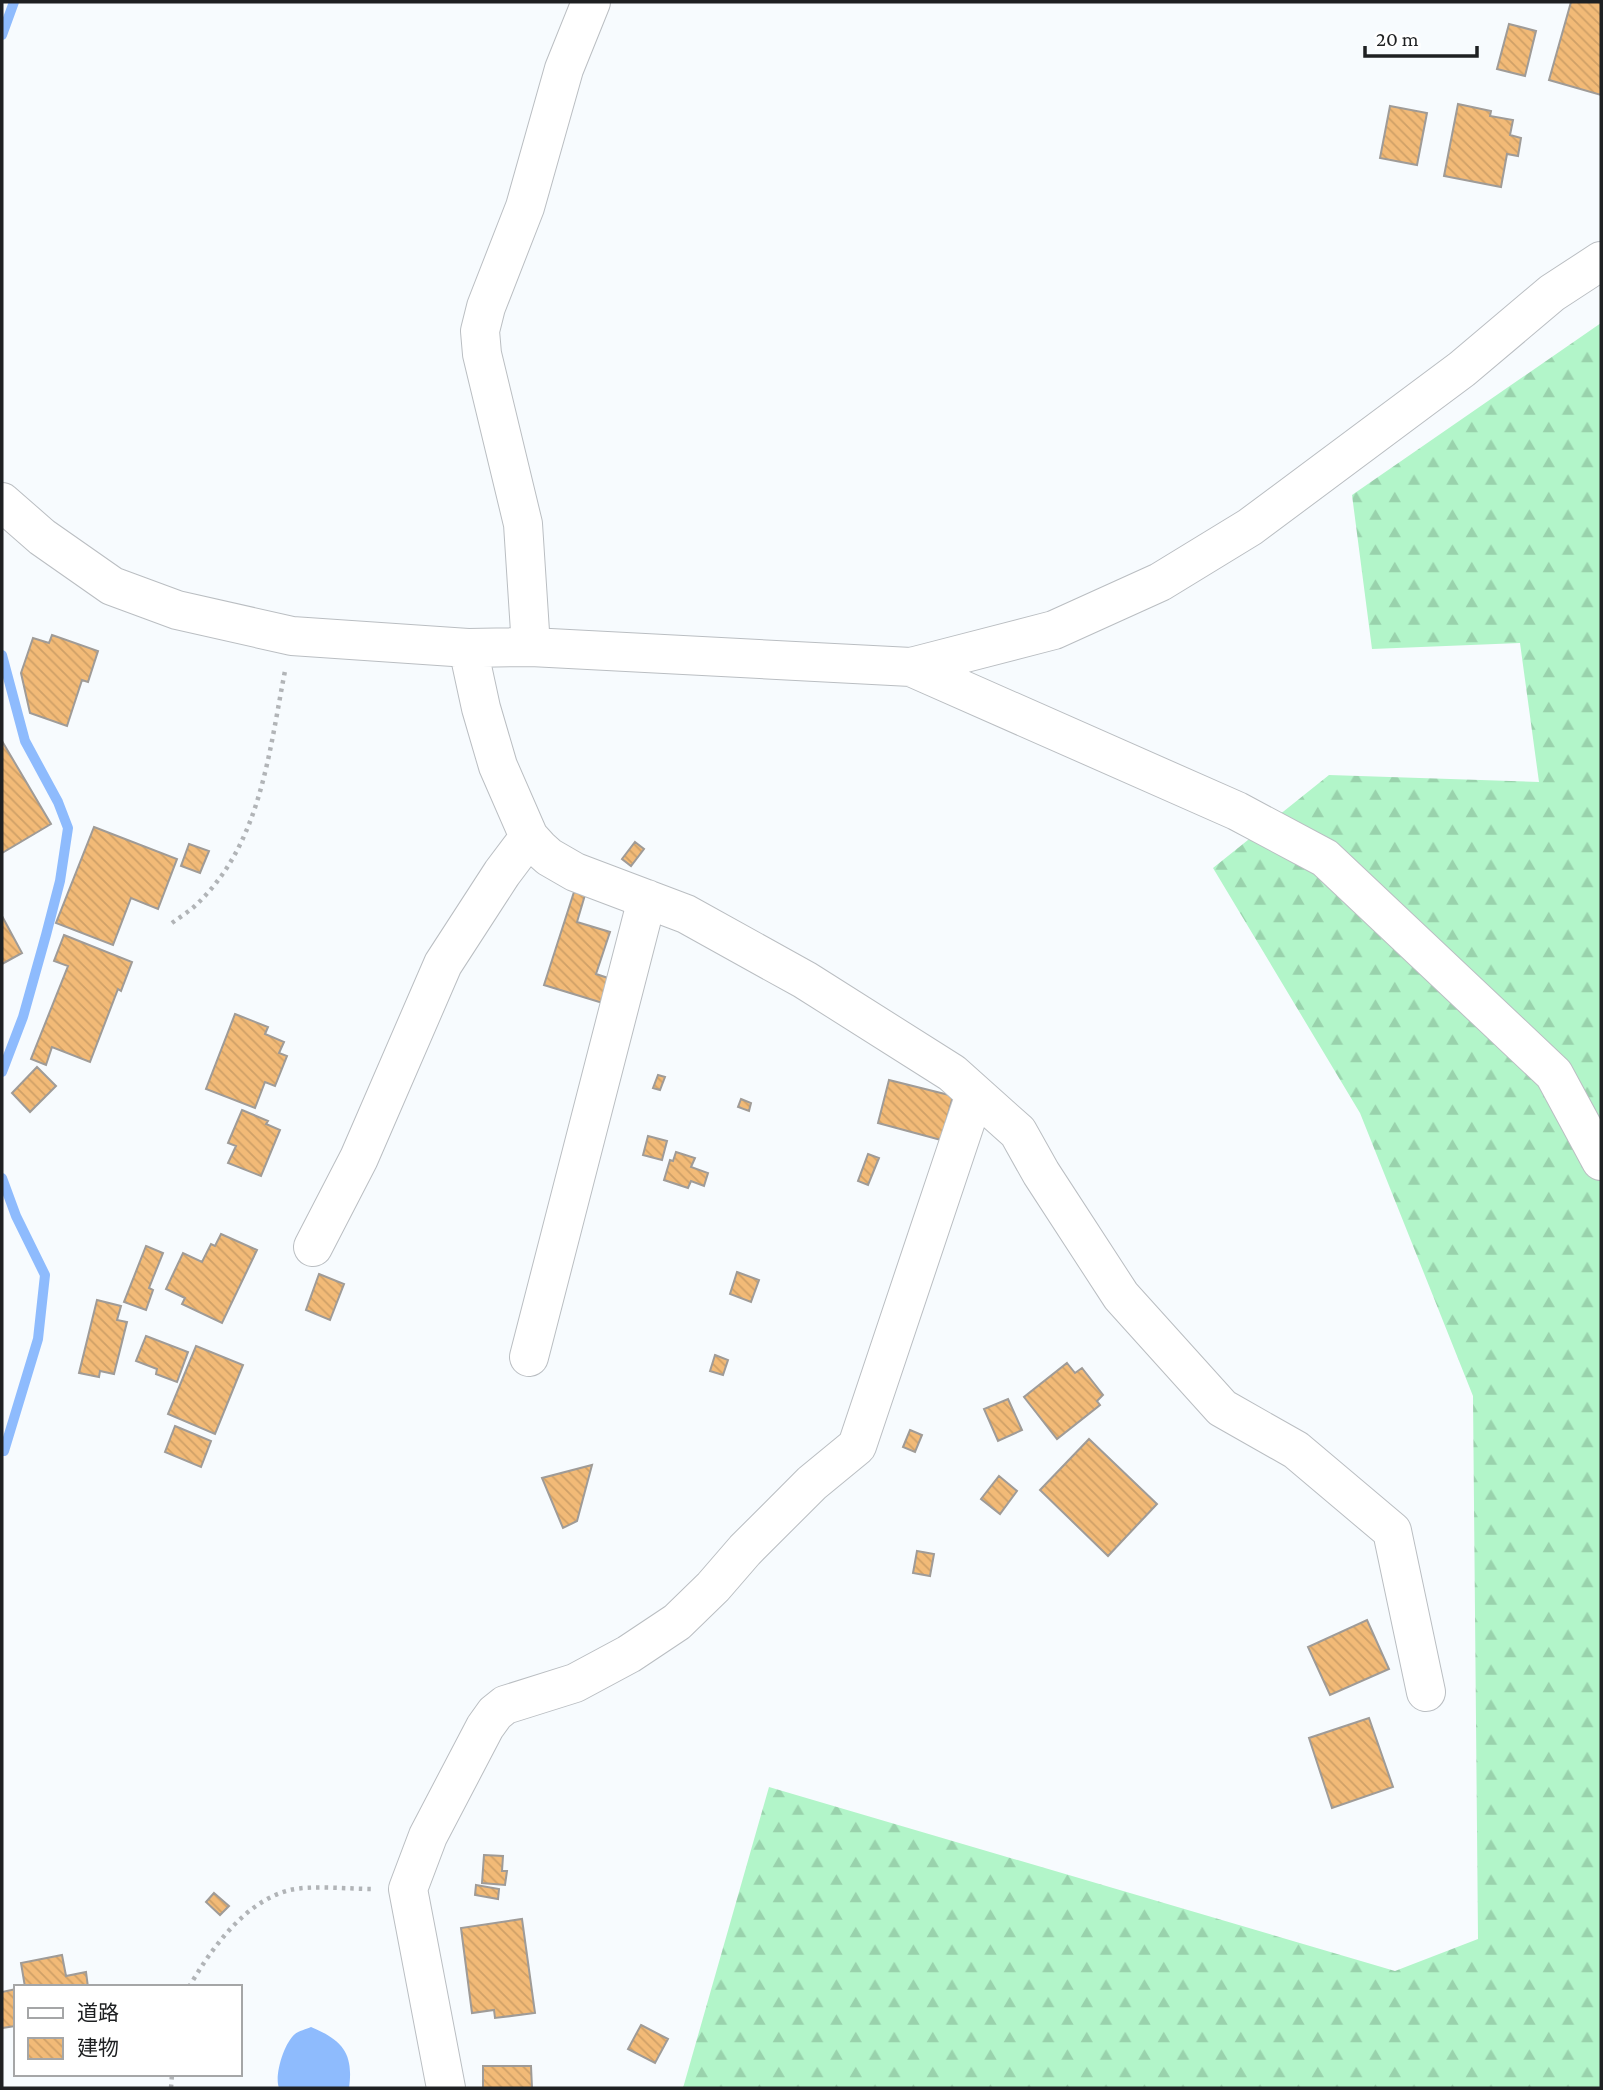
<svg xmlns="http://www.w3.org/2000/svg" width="1603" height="2090" font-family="'Crimson Pro','Noto Sans JP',serif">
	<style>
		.forest { fill: url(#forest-firs) }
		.water { fill: #8ebbfd }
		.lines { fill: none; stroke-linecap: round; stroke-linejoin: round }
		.stream { stroke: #8ebbfd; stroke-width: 10 }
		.building { fill: url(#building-back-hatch); stroke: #9f9b97; stroke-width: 2 }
		.minor-casing { stroke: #babec2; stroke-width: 40 }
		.path { stroke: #b1b4b7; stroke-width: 4.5; stroke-dasharray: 3.5 5; stroke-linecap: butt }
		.minor { stroke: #fff; stroke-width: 38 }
	</style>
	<defs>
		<pattern id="forest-firs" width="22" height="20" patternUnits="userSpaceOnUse" patternTransform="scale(1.75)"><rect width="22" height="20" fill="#b2f5c9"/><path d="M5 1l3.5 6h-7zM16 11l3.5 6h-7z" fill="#99d2ac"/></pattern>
		<pattern id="building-back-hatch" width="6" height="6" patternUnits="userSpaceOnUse" patternTransform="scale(1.75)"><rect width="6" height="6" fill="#f2ba77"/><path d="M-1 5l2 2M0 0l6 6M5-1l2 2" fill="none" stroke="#cfa067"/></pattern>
	</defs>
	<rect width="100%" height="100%" fill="#f7fbfe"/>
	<!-- forest -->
	<path class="forest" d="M1601 323V2088H683L769 1787 1395 1971 1478 1939 1473 1396 1360 1113 1213 868 1329 775 1539 782 1520 643 1372 649 1352 495Z"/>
	<!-- water -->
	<path class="water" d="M311 2027C342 2040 354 2053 349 2088H279C274 2076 284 2043 295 2034 298 2031 307 2029 311 2027Z"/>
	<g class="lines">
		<!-- stream -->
		<path class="stream" d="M2 35 14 2
			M2 655 25 741 58 802 68 828 60 881 46 935 23 1017 2 1072
			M2 1178 16 1216 45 1275 38 1339 4 1451 2 1450"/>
	</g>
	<!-- building -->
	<path class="building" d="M1571 2H1601V95L1549 80Z
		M1509 24 1536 31 1525 76 1497 69Z
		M1458 104 1491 111 1490 116 1513 120 1510 135 1521 138 1518 156 1507 154 1501 187 1444 176Z
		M1390 106 1427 113 1417 165 1380 158Z
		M52 635 98 651 88 682 82 680 67 726 30 713 21 673 33 638 49 643Z
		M2 741 51 824 2 853Z
		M94 827 177 859 158 909 131 898 113 945 56 923Z
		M635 842 644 849 631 866 622 859Z
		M189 844 209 851 200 873 181 866Z
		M574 892 585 895 577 922 610 932 596 974 614 980 606 1004 544 985Z
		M2 916 22 953 2 964Z
		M64 935 132 962 121 991 118 989 90 1062 52 1047 46 1065 31 1059 68 966 54 961Z
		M235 1014 268 1027 265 1034 284 1042 279 1053 287 1056 275 1086 265 1082 255 1108 206 1089Z
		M37 1067 56 1086 30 1112 12 1093Z
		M658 1075 665 1077 660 1090 653 1088Z
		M889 1080 953 1096 941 1140 878 1123Z
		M741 1099 751 1103 749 1111 738 1107Z
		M242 1110 268 1121 266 1124 280 1130 261 1176 228 1163 236 1146 228 1143Z
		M648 1136 667 1141 662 1160 643 1155Z
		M676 1152 695 1158 691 1167 708 1173 704 1186 691 1181 688 1188 664 1180 670 1160 673 1161Z
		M868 1154 879 1158 868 1185 858 1181Z
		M221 1234 257 1250 222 1323 182 1304 185 1298 166 1289 183 1253 202 1262 211 1244 215 1246Z
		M146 1246 163 1253 149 1288 153 1290 146 1310 124 1302Z
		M737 1272 759 1280 751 1302 730 1294Z
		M319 1274 344 1284 330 1320 306 1310Z
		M97 1300 121 1306 117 1320 127 1322 114 1374 100 1371 99 1377 79 1373Z
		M146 1336 188 1352 177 1382 156 1374 157 1369 136 1361Z
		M196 1346 243 1365 215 1434 168 1414Z
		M715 1355 728 1360 723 1375 710 1371Z
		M1067 1363 1075 1373 1082 1368 1103 1395 1097 1401 1100 1405 1057 1439 1024 1397Z
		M1008 1399 1022 1430 998 1441 984 1409Z
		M175 1426 211 1441 201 1467 165 1452Z
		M910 1430 922 1435 915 1452 903 1447Z
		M1089 1439 1157 1504 1108 1556 1040 1490Z
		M592 1465 577 1521 563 1528 542 1478Z
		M999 1476 1017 1491 1000 1514 981 1499Z
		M917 1551 934 1554 930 1576 913 1573Z
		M1367 1620 1389 1669 1330 1695 1308 1647Z
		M1369 1718 1393 1787 1332 1808 1309 1738Z
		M484 1855 503 1856 502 1871H507L505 1885 482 1883Z
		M476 1885 499 1889 498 1899 475 1895Z
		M214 1893 229 1906 220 1915 206 1902Z
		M522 1919 535 2013 495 2018 494 2010 472 2013 461 1928Z
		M62 1955 66 1976 86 1972 88 1987H25L21 1963Z
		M16 1989V2026L2 2028V1992Z
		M641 2025 668 2039 655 2063 628 2049Z
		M483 2066H531L532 2088H483Z"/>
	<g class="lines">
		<defs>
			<path id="minor" d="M2 502 42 537 112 586 177 610 292 636 468 648 531 647 911 667 1054 630 1160 582 1250 527 1462 369 1552 293 1601 261
				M531 647 523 524 482 354 480 331 486 307 525 207 564 69 591 2
				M468 648 481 708 498 766 529 837 539 848 549 857 575 872 686 914 805 980 952 1073 1018 1132 1041 1173 1121 1296 1222 1408 1296 1450 1392 1531 1426 1692
				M911 667 1237 811 1325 858 1554 1074 1601 1161
				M313 1247 359 1158 443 964 502 873 529 837
				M529 1357 647 899
				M446 2088 408 1889 428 1836 485 1727 495 1713 505 1705 575 1683 629 1654 677 1622 713 1587 745 1550 812 1483 857 1446 975 1094"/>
		</defs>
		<!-- minor casing -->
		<use href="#minor" class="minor-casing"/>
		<!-- path -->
		<path class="path" d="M172 923C180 917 190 911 197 904 261 843 269 752 285 671
			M189 1987C211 1949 245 1901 290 1890 311 1885 349 1889 372 1889
			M171 2088 172 2074"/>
		<!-- minor -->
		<use href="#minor" class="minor"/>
	</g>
	<!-- border -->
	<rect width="1603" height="2090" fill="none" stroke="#1e2022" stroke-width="7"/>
	<!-- legend -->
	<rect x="14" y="1985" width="228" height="91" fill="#ffffff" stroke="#a5a6a7" stroke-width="2"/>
	<rect x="28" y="2008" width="35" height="10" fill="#ffffff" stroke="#a5a6a7" stroke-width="2"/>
	<text x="77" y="2020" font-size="21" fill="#1e2022">道路</text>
	<rect x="28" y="2038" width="35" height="21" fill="url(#building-back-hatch)" stroke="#a5a6a7" stroke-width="2"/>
	<text x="77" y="2055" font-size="21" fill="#1e2022">建物</text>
	<!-- scale -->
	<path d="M1365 46v10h112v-10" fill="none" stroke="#1e2022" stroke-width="3.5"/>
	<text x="1376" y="46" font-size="21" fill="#1e2022" stroke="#ffffff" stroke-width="5" paint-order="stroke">20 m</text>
</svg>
